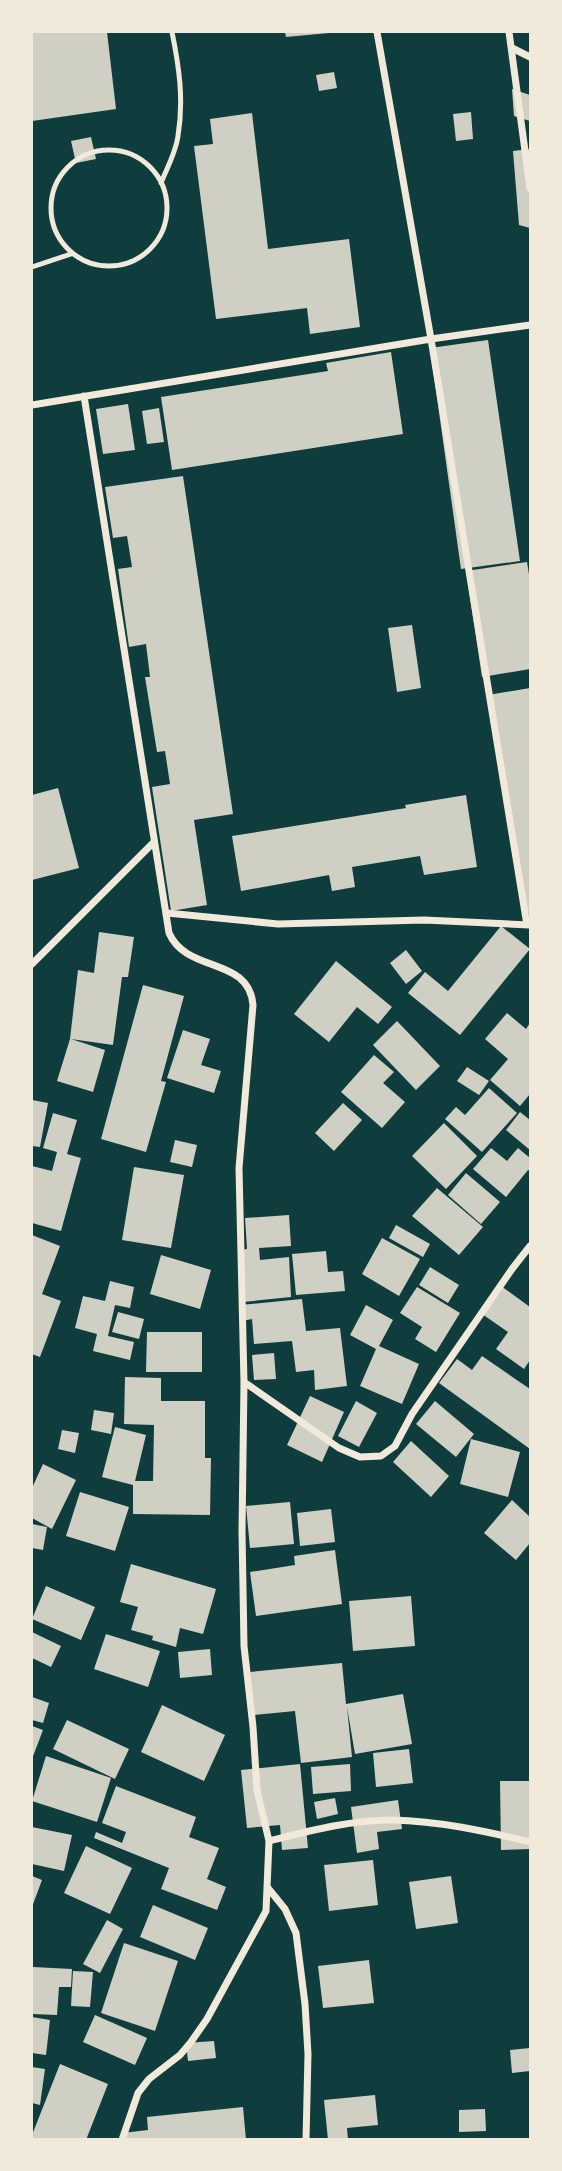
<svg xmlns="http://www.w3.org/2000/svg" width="562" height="2171" font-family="'DejaVu Sans',sans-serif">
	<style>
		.building { fill: #cfcfc3 }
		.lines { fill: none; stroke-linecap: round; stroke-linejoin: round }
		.service { stroke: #f1e9da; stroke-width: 5 }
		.minor { stroke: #f1e9da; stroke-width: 7 }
	</style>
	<rect width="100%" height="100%" fill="#0f3d3e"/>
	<!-- building -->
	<path class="building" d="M32 32H107L116 109 32 121Z
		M285 32H329V33L286 37Z
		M334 72 337 88 319 91 316 75Z
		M512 89 530 95V121L514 116Z
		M471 112 473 139 456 141 453 114Z
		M252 113 268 249 349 239 360 327 310 334 307 308 216 319 194 146 213 144 210 119Z
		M91 137 96 159 76 163 71 141Z
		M530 149V228L519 225 513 151Z
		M488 340 520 561 461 569 430 348Z
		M391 352 403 434 172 470 161 397 328 371 326 363Z
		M128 404 135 450 103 454 96 409Z
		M159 408 164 442 147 444 142 411Z
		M183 476 233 814 194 820 207 905 171 911 152 787 170 784 165 751 157 752 145 677H150L146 644 129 647 118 569 132 567 127 536 113 538 105 487Z
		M527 562 530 581V669L482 677 466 571Z
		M412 625 421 688 397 692 388 628Z
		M530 688V913L524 914 488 695Z
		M58 788 79 868 32 880V795Z
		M466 795 477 867 424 875 420 856 352 867 355 887 332 891 329 875 241 891 232 836 406 808 405 805Z
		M501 926 530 949 460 1035 408 993 425 972 448 991Z
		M99 932 134 937 128 977H122L113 1045 71 1039 105 1050 93 1092 57 1081 70 1039 78 970 94 973Z
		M406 950 422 971 406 984 390 963Z
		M336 961 392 1007 378 1024 357 1007 329 1042 294 1014Z
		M143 985 184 996 161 1081 166 1082 146 1152 101 1139Z
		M507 1013 526 1029 530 1023V1094L520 1106 490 1080 508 1059 485 1039Z
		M397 1021 440 1066 416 1090 373 1045Z
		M183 1030 210 1039 201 1065 221 1071 214 1093 167 1078Z
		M374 1055 394 1072 383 1083 405 1102 382 1128 341 1092Z
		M467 1067 489 1081 479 1095 457 1081Z
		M489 1088 517 1113 482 1152 445 1119 456 1107 465 1115Z
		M32 1100 48 1103 40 1147 32 1146Z
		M343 1103 362 1120 334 1151 315 1133Z
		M520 1112 530 1120V1150L506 1130Z
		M53 1113 77 1120 67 1154 81 1158 61 1231 32 1223V1166L52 1171 57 1152 43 1148Z
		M444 1123 477 1156 446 1189 412 1156Z
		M175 1140 197 1145 192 1167 170 1162Z
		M491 1148 507 1161 518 1148 530 1158V1171L528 1170 506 1197 473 1169Z
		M134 1167 184 1175 171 1248 122 1240Z
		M466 1173 500 1202 481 1224 448 1195Z
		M437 1188 483 1227 459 1255 412 1216Z
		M289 1215 291 1246 259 1248 260 1260 289 1257 291 1297 243 1302 239 1250 247 1249 245 1218Z
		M396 1225 430 1244 423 1257 389 1238Z
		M32 1235 60 1246 42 1294 61 1301 40 1357 32 1354Z
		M382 1238 420 1259 399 1296 362 1274Z
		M326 1251 328 1272 343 1271 345 1291 296 1295 292 1254Z
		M161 1255 211 1270 200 1309 150 1294Z
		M430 1267 459 1285 448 1303 419 1285Z
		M110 1281 134 1287 130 1308 115 1305 108 1336 134 1342 130 1360 93 1351 97 1334 75 1328 83 1296 105 1301Z
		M501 1286 530 1307V1360L524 1369 496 1349 508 1332 482 1314Z
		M417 1287 460 1313 436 1352 415 1339 422 1327 400 1313Z
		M302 1299 306 1331 340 1328 347 1386 315 1390 314 1370 296 1372 292 1341 254 1344 252 1319 242 1321 240 1305Z
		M366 1305 393 1320 379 1346 419 1364 402 1404 360 1386 376 1349 350 1335Z
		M118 1312 144 1319 139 1339 112 1332Z
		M147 1332H202V1372H146Z
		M274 1353 276 1379 254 1380 252 1355Z
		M482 1356 530 1389V1449L439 1383 457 1359 472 1370Z
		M125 1377 161 1378V1401H205V1458H211L210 1515 133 1514V1485L102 1477 115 1427 146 1435 135 1481H153L154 1425 124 1424Z
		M310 1396 344 1412 322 1462 287 1445Z
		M356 1401 377 1413 359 1447 338 1436Z
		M435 1401 474 1434 456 1457 416 1424Z
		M94 1410 114 1413 111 1434 91 1430Z
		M62 1430 79 1433 75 1453 58 1449Z
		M471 1439 520 1452 508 1497 460 1484Z
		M411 1441 449 1476 431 1497 393 1462Z
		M43 1464 76 1480 52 1529 32 1518V1488Z
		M80 1492 129 1507 115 1551 66 1536Z
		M512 1500 530 1517V1543L516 1560 484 1533Z
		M290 1502 294 1544 250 1548 246 1506Z
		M331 1509 335 1542 300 1546 297 1513Z
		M32 1524 47 1527 43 1550 32 1548Z
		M335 1550 342 1604 256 1616 250 1572 295 1565 294 1556Z
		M131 1564 216 1589 203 1634 180 1628 176 1647 152 1640 153 1636 131 1630 138 1607 120 1602Z
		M46 1586 95 1607 81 1640 32 1619Z
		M411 1596 415 1646 353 1651 349 1601Z
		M32 1632 61 1646 51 1667 32 1658Z
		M106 1634 160 1651 148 1687 94 1669Z
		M210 1649 212 1675 180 1678 178 1652Z
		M342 1663 346 1704 403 1694 412 1744 355 1754 347 1707 352 1757 301 1763 295 1711 254 1715 250 1672Z
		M32 1697 49 1703 43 1723 32 1720Z
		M162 1705 225 1735 204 1781 141 1752Z
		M67 1720 129 1749 115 1779 53 1749Z
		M32 1726 43 1730 32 1759Z
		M409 1749 413 1783 376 1787 373 1753Z
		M46 1756 111 1778 97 1822 32 1801Z
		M300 1764 308 1848 282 1850 280 1825 247 1828 241 1770Z
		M350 1764 351 1791 313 1794 311 1767Z
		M500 1781H529L530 1849 501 1850Z
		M116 1786 196 1817 189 1837 219 1848 207 1879 226 1887 217 1910 161 1889 169 1868 94 1838 96 1832 122 1843 126 1832 102 1823Z
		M335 1798 338 1814 317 1819 314 1802Z
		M398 1800 402 1829 377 1832 379 1849 357 1853 351 1807Z
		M32 1827 72 1835 64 1871 32 1864Z
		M86 1846 132 1868 110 1914 64 1893Z
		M373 1860 378 1905 329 1911 324 1865Z
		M32 1876 42 1880 32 1907Z
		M451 1876 458 1923 416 1929 409 1882Z
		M153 1905 208 1928 195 1960 140 1937Z
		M107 1920 123 1929 100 1973 83 1964Z
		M124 1943 178 1961 155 2031 101 2013Z
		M369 1960 374 2003 323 2008 318 1966Z
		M33 1967 72 1969 71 1987H59L57 2015 32 2014Z
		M73 1971 93 1972 90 2007 71 2006Z
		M95 2015 147 2038 135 2065 83 2042Z
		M32 2017 50 2020 46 2055 32 2053Z
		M214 2041 216 2058 188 2061 186 2043Z
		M530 2048V2071L512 2073 510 2050Z
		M60 2064 108 2084 86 2140H32V2135Z
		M32 2067 45 2069 40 2105 32 2103Z
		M375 2095 378 2125 347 2128 348 2140H328L324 2100Z
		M243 2107 246 2140H123L122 2133 148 2130 147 2117Z
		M485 2109 486 2131 459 2132V2110Z"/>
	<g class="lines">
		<!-- service -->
		<path class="service" d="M51 208a58 58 0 1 1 116 0a58 58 0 1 1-116 0Z
			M161 183C167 168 176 152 178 136 184 100 179 66 172 32
			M32 267 71 254"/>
		<!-- minor -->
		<path class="minor" d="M377 32 431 339 527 925
			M509 32 530 188
			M512 48 530 57
			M84 396 169 933C187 974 249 956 253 1005L239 1168 244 1382 242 1531 244 1646 253 1727 257 1790 269 1841 266 1911 207 2019 191 2042 180 2055 149 2079 138 2093 122 2140
			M32 405 431 339 530 325
			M167 913 278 924 424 920 529 925
			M32 964 154 842
			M244 1382 339 1448 360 1457 381 1456 395 1446 412 1414 512 1269 530 1246
			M269 1841C309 1831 350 1820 392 1820 439 1821 485 1831 530 1842
			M268 1888 285 1909 296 1933 305 2004 308 2054 306 2140"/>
	</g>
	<!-- border -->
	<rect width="562" height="2171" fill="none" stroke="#f1e9da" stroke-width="66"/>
</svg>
